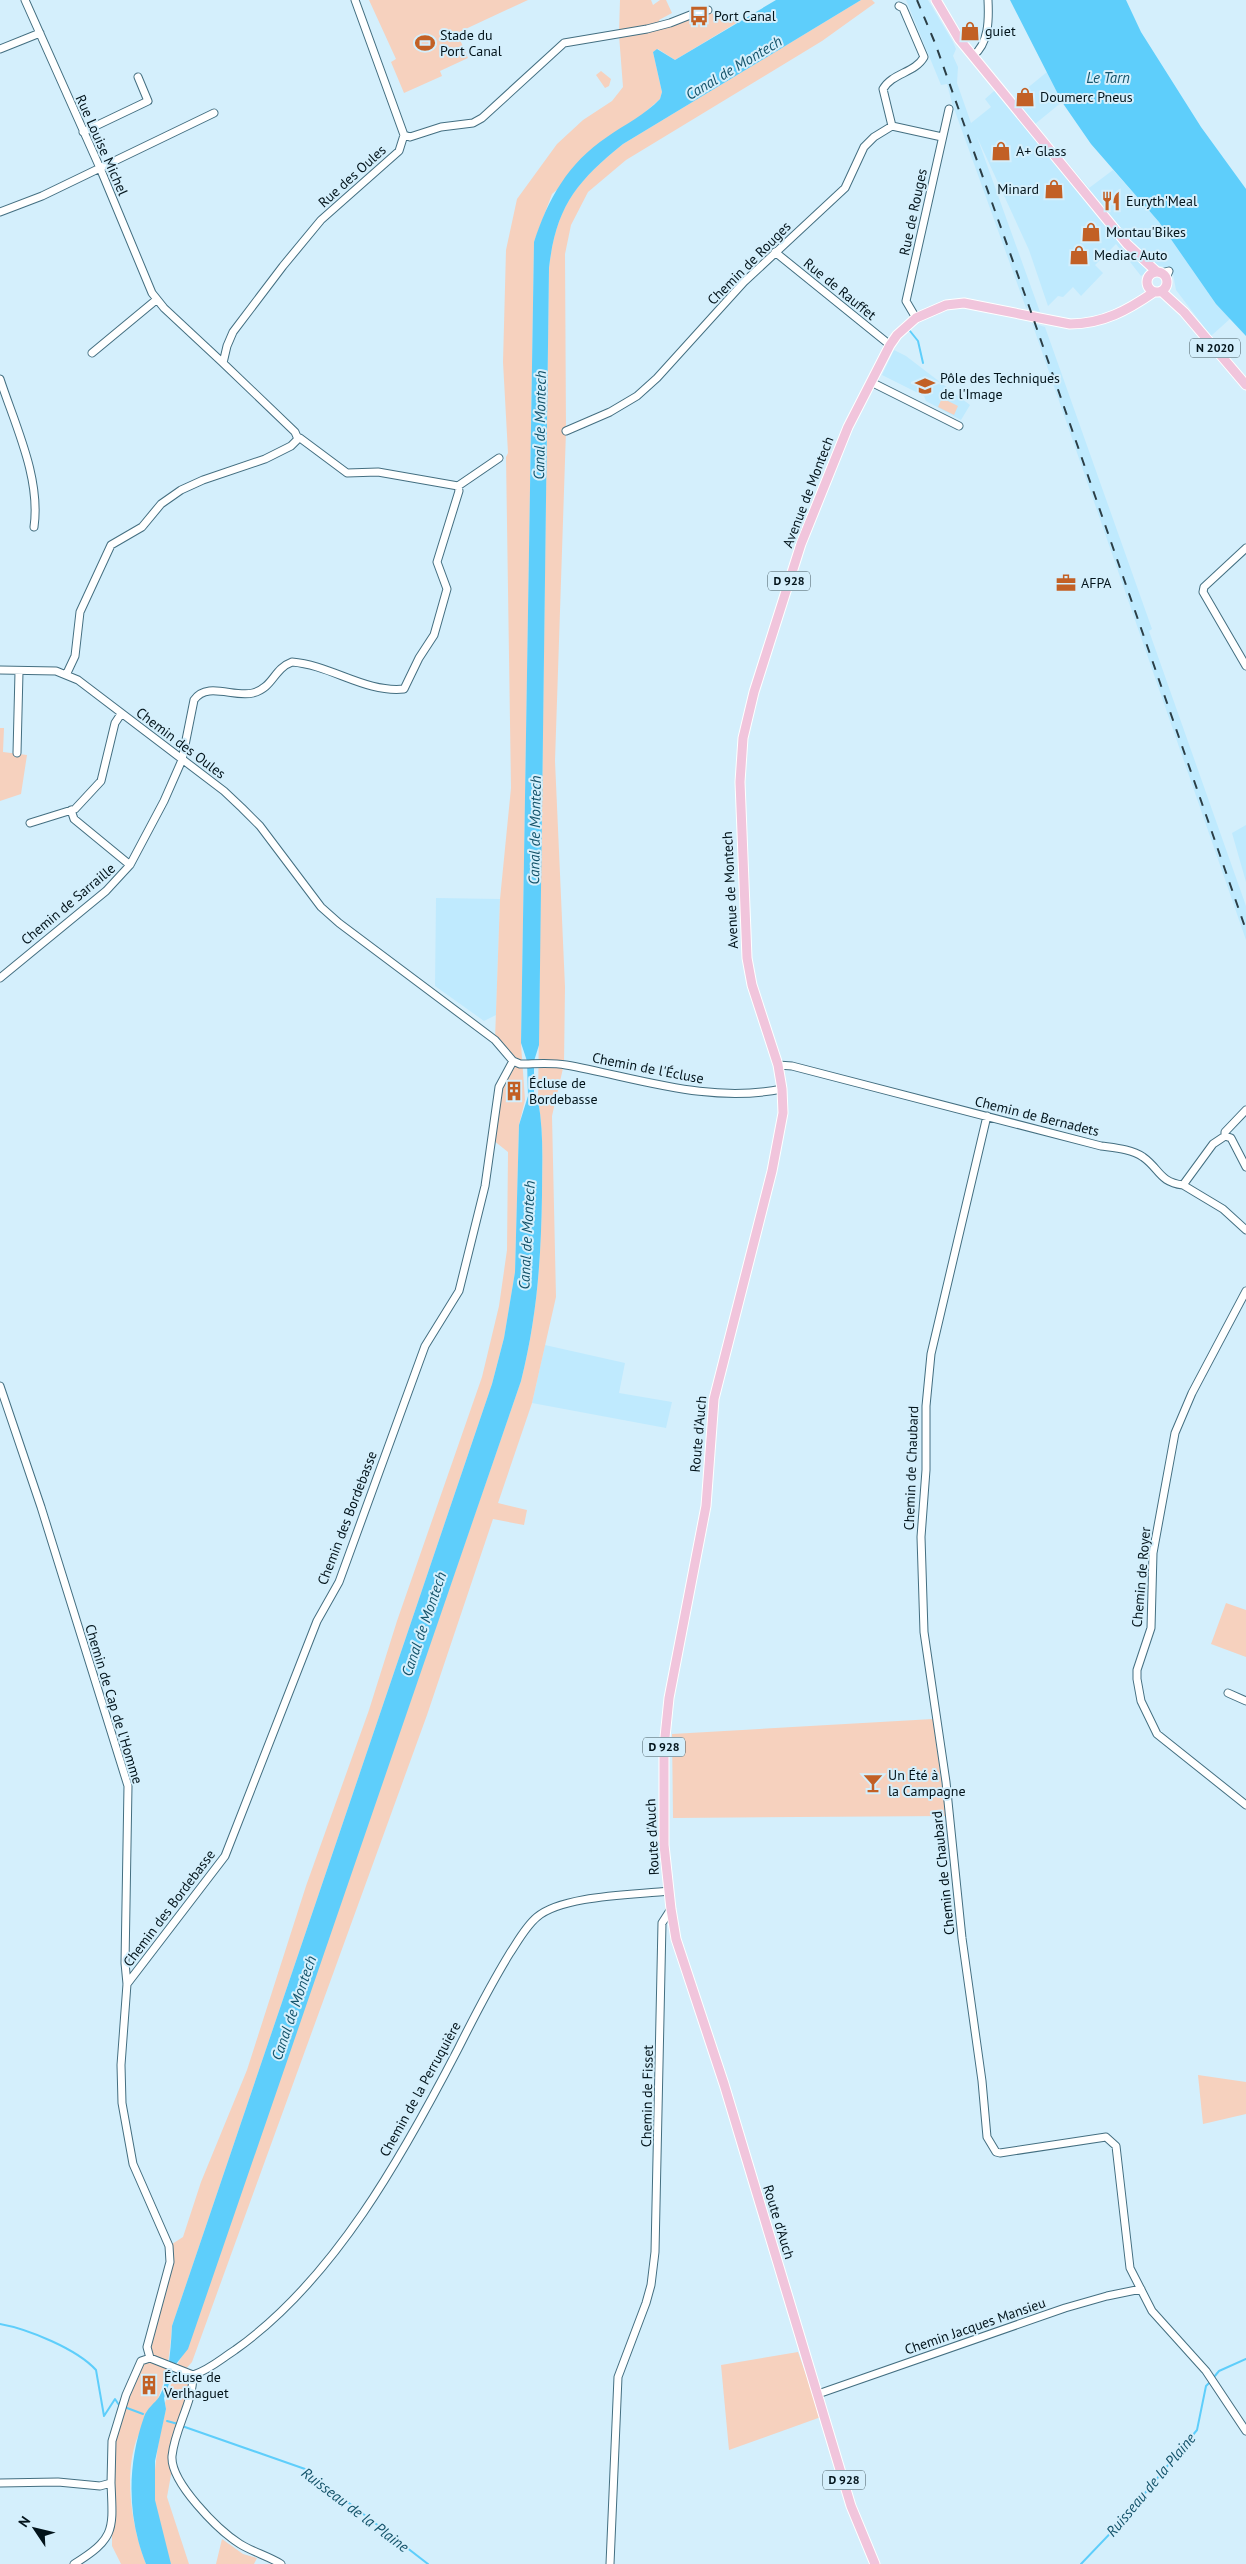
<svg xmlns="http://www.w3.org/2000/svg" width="1246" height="2564" font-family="'PT Sans',sans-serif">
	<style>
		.built { fill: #bfeafe }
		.green { fill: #f6d1be }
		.water { fill: #5ecefb }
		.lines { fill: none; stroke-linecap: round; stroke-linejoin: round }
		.stream { stroke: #5ecefb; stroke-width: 2 }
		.minor-casing { stroke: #446f81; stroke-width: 9 }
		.major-casing { stroke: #fff; stroke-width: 11 }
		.minor { stroke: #fff; stroke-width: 7 }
		.major { stroke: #f1c5dc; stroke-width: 9 }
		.rail { stroke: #2b3e46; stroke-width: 2; stroke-dasharray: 9 9; stroke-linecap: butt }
		.labels { text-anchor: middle; stroke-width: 4; stroke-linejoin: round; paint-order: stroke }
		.shield { fill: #d4effc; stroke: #42565e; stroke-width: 1 }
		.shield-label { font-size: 12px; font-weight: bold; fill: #03141b }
		.poi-label { font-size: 14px; fill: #03141b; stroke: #d4effc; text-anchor: start }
		.street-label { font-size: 14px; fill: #03141b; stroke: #d4effc }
		.water-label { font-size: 15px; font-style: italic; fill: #14536a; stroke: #d4effc }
	</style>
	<rect width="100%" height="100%" fill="#d4effc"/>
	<!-- built -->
	<path class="built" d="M906 0H928L953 42 956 49 953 56 958 67 957 83 971 123 991 107 985 99 1002 84 1014 99 1047 72 1062 102 1035 124 1089 188 1113 170 1159 222 1216 304 1231 318 1211 336 1176 290 1173 274 1168 268 1156 265 1141 276 1116 244 1095 265 1103 273 1081 296 1073 287 1063 297 1058 296 1048 306 1029 250 977 137 1040 312 1026 308 952 103 947 84 941 85Z
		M1032 323 1045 327 1152 629 1149 631 1246 906V940Z
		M894 350 906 356 970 405 961 420 926 401 924 396 882 375Z
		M1246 825V882L1232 833Z
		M436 898 500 899 496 1015 484 1021 435 986Z
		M545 1345 625 1363 619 1393 672 1402 666 1428 532 1403Z"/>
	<!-- green -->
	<path class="green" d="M369 0H528L457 33 468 58 440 71 442 76 404 93 391 62 396 59Z
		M620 0H651L653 5 660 0H666L672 13 659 20 661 26 619 33Z
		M861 0H872L875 3 822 41 626 160 588 192 571 225 565 254 566 431 555 761 565 987 564 1064 552 1116 556 1297 532 1403 498 1503 527 1510 524 1525 493 1519 427 1715 192 2362 185 2370 193 2375 180 2425 167 2497 189 2564H171C146 2515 153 2460 166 2409L165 2403 178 2363 186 2349 521 1381C537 1317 541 1260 542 1195 542 1164 544 1132 538 1100L549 268C556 206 576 182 623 144Z
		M710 13 738 22 675 60 658 49 653 52 662 92 660 99 552 194 534 242 521 1044 525 1100 519 1125 515 1272 504 1338 492 1384 172 2326C170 2350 168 2373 159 2396 153 2412 142 2425 136 2441 124 2478 132 2528 146 2564H121L112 2546V2441L141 2361 150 2357 147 2347 170 2262 169 2246 183 2237 201 2182 247 2070 306 1886 369 1710 397 1621 482 1377 499 1306 507 1250 508 1152 493 1140 499 1087 513 1061 495 1040 500 899 511 788 506 457 508 453 503 362 506 250 517 199 557 144 583 120 612 101 623 87 619 35 668 27Z
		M601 71 611 79 609 86 605 88 596 75Z
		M942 398 958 406 954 415 938 407Z
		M0 728H4L3 752 27 755 21 794 0 801Z
		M1226 1603 1246 1610V1657L1211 1644Z
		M933 1719 946 1816 673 1818 672 1734Z
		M1198 2075 1246 2082V2114L1203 2124Z
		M798 2352 821 2417 729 2450 721 2365Z
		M222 2539 243 2554 257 2558 254 2564H216Z"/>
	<!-- water -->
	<path class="water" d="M776 0H861L623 144C576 182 556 207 549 268L539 1045 534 1061V1099L538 1100C544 1132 542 1164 542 1195 541 1260 537 1317 521 1381L188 2349 176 2364 164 2398 166 2409 155 2461V2500L171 2564H146C127 2517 127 2465 144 2417 147 2408 155 2403 159 2397 169 2381 171 2345 172 2326L492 1384 504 1338 515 1272 519 1125 528 1096 527 1061 521 1043 534 242C548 199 568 163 607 137 624 125 646 114 660 99L662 92 653 52 657 49 675 60Z
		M1010 0H1126L1141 32 1201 127 1246 189V336L1216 304 1159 222 1091 144 1062 102Z"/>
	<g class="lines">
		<!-- stream -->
		<path class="stream" d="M910 331 918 341 923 363
			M0 2324C28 2329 77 2349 96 2370L104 2416 115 2399 119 2405
			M1214 2377 1219 2371 1246 2359
			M127 2408 143 2414
			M167 2421 178 2424
			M182 2426 305 2469 428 2564
			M1081 2564 1122 2521 1197 2430 1206 2386 1211 2381"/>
		<defs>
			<path id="minor" d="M25 0 100 168 152 293 164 308 223 363
				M355 0 404 135
				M0 49 40 33
				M973 56C989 43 989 20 988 0
				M892 126 883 89C892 73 915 73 924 57L903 8 899 6
				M83 132 148 101 138 77
				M0 212 42 196 214 113
				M775 252 890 345
				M1161 273 1169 271 1166 278
				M916 318 906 301 949 109
				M92 353 156 300
				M0 379C15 425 41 478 34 527
				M871 382 959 426
				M566 431 610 412 637 396 657 378 744 282 845 188 864 147 874 137 892 126 942 137
				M499 458 458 486 378 472 347 473 300 438 298 439 295 432 223 363 227 346 233 332 283 266 321 220 399 151 404 135 410 137 441 127 473 123 482 118 564 43 647 29 670 23 703 10H708
				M1246 548 1204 587 1203 592 1246 666
				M0 670 56 671 78 680 224 791 242 808 260 826 321 907 339 923 495 1040 513 1061 520 1064C534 1064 551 1062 566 1065 638 1078 708 1104 782 1089
				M67 673 75 656 80 612 111 545 142 527 161 504 181 490 203 480 265 459 291 446 298 439
				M17 753 19 672
				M71 810 74 819 130 865
				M30 823 75 809 101 781 115 723 121 714
				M0 978 106 891 130 865 164 801 182 760 194 700C207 681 234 698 253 693 274 687 273 669 292 662 331 665 365 693 404 689L419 658 434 635 447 589 437 562 459 491 458 486
				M778 1065 792 1066 1101 1146C1115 1148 1131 1149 1143 1157 1160 1169 1159 1182 1183 1185L1213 1144 1225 1136V1132L1246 1110
				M987 1116 931 1354 926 1406V1470L921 1537 924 1632 946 1782 962 1938 982 2081 987 2137 996 2152 1000 2153 1106 2137 1116 2146 1130 2268 1152 2311 1206 2371 1246 2431
				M1225 1136 1231 1138 1246 1167
				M1183 1185 1223 1209 1246 1230
				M1246 1291 1192 1393 1175 1433 1153 1553 1151 1628 1137 1670V1679L1141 1701 1157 1734 1246 1805
				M0 1386 41 1507 128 1786 125 1963 127 1984 121 2065 122 2103 133 2164 169 2246 170 2262 147 2347 150 2358
				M1228 1693 1246 1701
				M127 1984 225 1856 317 1621 339 1582 425 1346 459 1291 485 1186 499 1087 513 1061
				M193 2375C209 2370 221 2359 235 2350 334 2280 403 2155 458 2049 474 2017 491 1984 510 1953 518 1941 526 1926 537 1917 563 1895 635 1895 669 1891
				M818 2394 1065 2308 1107 2296 1141 2289
				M0 2483 58 2482 100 2486 111 2483 112 2441 126 2395 141 2361 150 2358 193 2375C193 2403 175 2427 172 2456 170 2482 218 2530 240 2544 253 2552 268 2556 281 2564
				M74 2564C116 2538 113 2530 111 2483
				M610 2564 618 2377 646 2303 651 2285 655 2252 662 1923 671 1909"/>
			<path id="major" d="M936 0 959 39 1127 244 1157 272
				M1147 282a10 10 0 1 1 20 0a10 10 0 1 1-20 0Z
				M1161 291 1184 312 1246 385
				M875 2564 851 2506 724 2084 676 1939 671 1909 664 1845V1747L669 1698 706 1506 714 1399 772 1171 783 1113 782 1089 778 1065 752 985 747 958 740 782 743 738 754 692 801 544 848 427 890 345 897 335 916 318 946 305 964 303 1070 324C1103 324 1128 310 1154 292"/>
		</defs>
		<!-- minor casing -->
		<use href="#minor" class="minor-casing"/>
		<!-- major casing -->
		<use href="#major" class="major-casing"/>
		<!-- minor -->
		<use href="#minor" class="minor"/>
		<!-- major -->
		<use href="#major" class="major"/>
		<!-- rail -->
		<path class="rail" d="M917 0 935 43 1030 309 1246 930"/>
	</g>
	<!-- icons -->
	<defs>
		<symbol id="bus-bare" viewBox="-9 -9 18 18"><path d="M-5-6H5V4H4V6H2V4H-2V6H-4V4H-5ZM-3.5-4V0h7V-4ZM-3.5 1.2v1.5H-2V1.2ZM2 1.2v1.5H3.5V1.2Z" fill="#c26025" stroke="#d4effc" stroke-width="2.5" paint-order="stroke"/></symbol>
		<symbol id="shop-bare" viewBox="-9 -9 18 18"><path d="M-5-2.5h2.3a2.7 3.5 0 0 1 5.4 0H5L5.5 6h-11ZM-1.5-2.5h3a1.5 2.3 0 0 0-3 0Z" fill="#c26025" stroke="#d4effc" stroke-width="2.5" paint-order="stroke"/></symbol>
		<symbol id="stadium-bare" viewBox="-9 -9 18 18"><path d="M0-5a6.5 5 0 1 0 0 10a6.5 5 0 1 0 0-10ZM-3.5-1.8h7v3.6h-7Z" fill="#c26025" stroke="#d4effc" stroke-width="2.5" paint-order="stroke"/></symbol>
		<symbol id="restaurant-bare" viewBox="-9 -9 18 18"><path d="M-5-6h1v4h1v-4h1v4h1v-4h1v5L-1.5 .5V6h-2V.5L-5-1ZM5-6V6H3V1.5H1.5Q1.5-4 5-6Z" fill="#c26025" stroke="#d4effc" stroke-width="2.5" paint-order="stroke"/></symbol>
		<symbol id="university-bare" viewBox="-9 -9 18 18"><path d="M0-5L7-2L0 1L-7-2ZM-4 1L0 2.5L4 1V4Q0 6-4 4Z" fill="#c26025" stroke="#d4effc" stroke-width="2.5" paint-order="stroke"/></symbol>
		<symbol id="office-bare" viewBox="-9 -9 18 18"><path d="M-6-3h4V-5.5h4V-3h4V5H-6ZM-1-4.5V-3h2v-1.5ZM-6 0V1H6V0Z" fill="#c26025" stroke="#d4effc" stroke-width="2.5" paint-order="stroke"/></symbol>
		<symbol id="building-bare" viewBox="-9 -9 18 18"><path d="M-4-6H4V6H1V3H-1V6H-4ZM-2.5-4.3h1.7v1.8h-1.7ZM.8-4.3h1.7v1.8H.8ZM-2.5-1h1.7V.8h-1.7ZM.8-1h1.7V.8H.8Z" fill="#c26025" stroke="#d4effc" stroke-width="2.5" paint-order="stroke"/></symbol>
		<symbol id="bar-bare" viewBox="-9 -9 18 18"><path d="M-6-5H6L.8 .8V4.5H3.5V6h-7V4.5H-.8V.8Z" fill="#c26025" stroke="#d4effc" stroke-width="2.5" paint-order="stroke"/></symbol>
	</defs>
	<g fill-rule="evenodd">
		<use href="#bus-bare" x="685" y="2" width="28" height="28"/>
		<use href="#shop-bare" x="956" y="17" width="28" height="28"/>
		<use href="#stadium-bare" x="411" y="29" width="28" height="28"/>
		<use href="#shop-bare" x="1011" y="83" width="28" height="28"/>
		<use href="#shop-bare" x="987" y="137" width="28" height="28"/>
		<use href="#shop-bare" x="1040" y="175" width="28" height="28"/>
		<use href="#restaurant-bare" x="1097" y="187" width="28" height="28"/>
		<use href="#shop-bare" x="1077" y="218" width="28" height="28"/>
		<use href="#shop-bare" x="1065" y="241" width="28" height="28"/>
		<use href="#university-bare" x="911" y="372" width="28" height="28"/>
		<use href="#office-bare" x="1052" y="569" width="28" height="28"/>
		<use href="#building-bare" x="500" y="1077" width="28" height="28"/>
		<use href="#bar-bare" x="859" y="1769" width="28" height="28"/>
		<use href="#building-bare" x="135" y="2371" width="28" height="28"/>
	</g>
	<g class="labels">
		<!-- shield labels -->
		<g class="shield">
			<rect x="1190" y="338.5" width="50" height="19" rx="4"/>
			<rect x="768" y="571.5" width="42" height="19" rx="4"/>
			<rect x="643" y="1737.5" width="42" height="19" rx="4"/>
			<rect x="823" y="2470.5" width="42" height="19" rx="4"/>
		</g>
		<g class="shield-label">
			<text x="1215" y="352">N 2020</text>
			<text x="789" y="585">D 928</text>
			<text x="664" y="1751">D 928</text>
			<text x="844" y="2484">D 928</text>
		</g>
		<!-- poi labels -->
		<g class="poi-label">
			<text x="714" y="21">Port Canal</text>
			<text x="985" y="36">guiet</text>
			<text x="440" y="40">Stade du<tspan x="440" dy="16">Port Canal</tspan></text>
			<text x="1040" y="102">Doumerc Pneus</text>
			<text x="1016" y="156">A+ Glass</text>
			<text x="1039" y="194" text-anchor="end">Minard</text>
			<text x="1126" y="206">Euryth'Meal</text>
			<text x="1106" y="237">Montau'Bikes</text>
			<text x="1094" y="260">Mediac Auto</text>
			<text x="940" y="383">Pôle des Techniques<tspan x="940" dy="16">de l'Image</tspan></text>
			<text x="1081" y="588">AFPA</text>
			<text x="529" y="1088">Écluse de<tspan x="529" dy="16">Bordebasse</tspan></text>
			<text x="888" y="1780">Un Été à<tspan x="888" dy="16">la Campagne</tspan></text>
			<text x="164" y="2382">Écluse de<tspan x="164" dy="16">Verlhaguet</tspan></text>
		</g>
		<!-- street labels -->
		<g class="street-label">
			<text transform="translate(102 145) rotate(66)" y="5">Rue Louise Michel</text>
			<text transform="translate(352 176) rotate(-42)" y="5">Rue des Oules</text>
			<text transform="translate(913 212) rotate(-78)" y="5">Rue de Rouges</text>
			<text transform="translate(749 263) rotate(-45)" y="5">Chemin de Rouges</text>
			<text transform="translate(840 289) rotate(39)" y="5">Rue de Rauffet</text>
			<text transform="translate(808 492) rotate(-69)" y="5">Avenue de Montech</text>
			<text transform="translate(181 743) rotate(37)" y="5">Chemin des Oules</text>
			<text transform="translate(730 890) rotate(-93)" y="5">Avenue de Montech</text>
			<text transform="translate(68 904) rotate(-40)" y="5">Chemin de Sarraille</text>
			<text transform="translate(648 1068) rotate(11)" y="5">Chemin de l'Écluse</text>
			<text transform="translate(1037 1116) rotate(14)" y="5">Chemin de Bernadets</text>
			<text transform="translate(698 1434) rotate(-85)" y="5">Route d'Auch</text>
			<text transform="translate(911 1468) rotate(-88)" y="5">Chemin de Chaubard</text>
			<text transform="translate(347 1518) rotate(-69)" y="5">Chemin des Bordebasse</text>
			<text transform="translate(1141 1577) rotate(-85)" y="5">Chemin de Royer</text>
			<text transform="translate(114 1704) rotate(73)" y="5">Chemin de Cap de l'Homme</text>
			<text transform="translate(652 1837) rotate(-93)" y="5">Route d'Auch</text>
			<text transform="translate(943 1873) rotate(-96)" y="5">Chemin de Chaubard</text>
			<text transform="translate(169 1908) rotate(-53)" y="5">Chemin des Bordebasse</text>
			<text transform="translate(420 2089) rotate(-61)" y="5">Chemin de la Perruquière</text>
			<text transform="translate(647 2096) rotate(-89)" y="5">Chemin de Fisset</text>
			<text transform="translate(779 2222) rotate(73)" y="5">Route d'Auch</text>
			<text transform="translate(975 2326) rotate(-19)" y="5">Chemin Jacques Mansieu</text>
		</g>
		<!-- water labels -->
		<g class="water-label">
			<text transform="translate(734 68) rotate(-31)" y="5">Canal de Montech</text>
			<text x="1108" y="83">Le Tarn</text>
			<text transform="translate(540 425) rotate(-89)" y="5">Canal de Montech</text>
			<text transform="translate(535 830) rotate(-89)" y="5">Canal de Montech</text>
			<text transform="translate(527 1235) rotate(-87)" y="5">Canal de Montech</text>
			<text transform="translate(424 1624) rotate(-71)" y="5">Canal de Montech</text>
			<text transform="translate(294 2008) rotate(-71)" y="5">Canal de Montech</text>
			<text transform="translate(1151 2485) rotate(-50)" y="5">Ruisseau de la Plaine</text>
			<text transform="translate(355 2510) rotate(37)" y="5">Ruisseau de la Plaine</text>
		</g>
	</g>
	<!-- north arrow -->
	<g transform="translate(35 2529) rotate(305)" stroke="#d4effc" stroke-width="4" paint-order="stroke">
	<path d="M0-4L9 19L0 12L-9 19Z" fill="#03141b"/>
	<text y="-8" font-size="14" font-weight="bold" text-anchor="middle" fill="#03141b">N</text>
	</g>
</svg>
